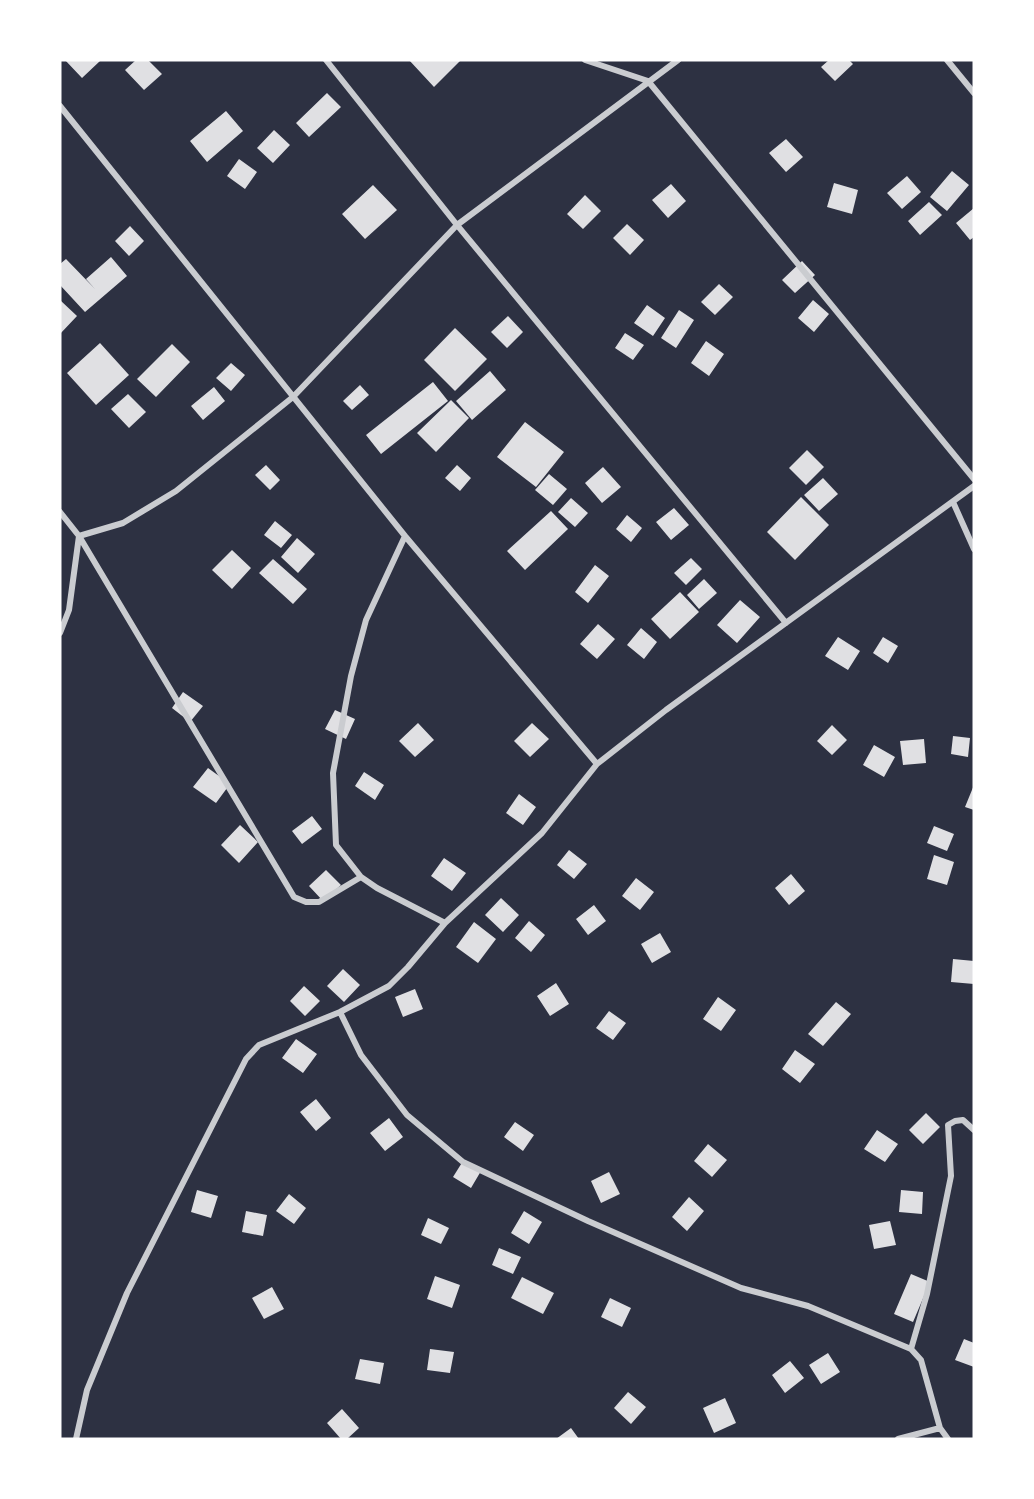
<svg xmlns="http://www.w3.org/2000/svg" width="1034" height="1499" font-family="'Fira Sans',sans-serif">
	<style>
		.building { fill: #e0e0e3 }
		.lines { fill: none; stroke-linecap: round; stroke-linejoin: round }
		.minor { stroke: #caccd0; stroke-width: 6 }
	</style>
	<rect width="100%" height="100%" fill="#2d3142"/>
	<!-- building -->
	<path class="building" d="M65 60H98L100 61 82 78Z
		M136 60H148L162 74 144 90 125 70Z
		M409 60H461L434 87Z
		M829 60H849L853 64 835 81 821 67Z
		M327 93 341 107 309 137 296 123Z
		M226 111 243 131 207 162 190 141Z
		M274 130 290 145 273 163 257 148Z
		M786 139 803 157 786 172 769 153Z
		M239 159 257 172 245 189 227 176Z
		M952 171 969 185 947 211 930 197Z
		M907 176 921 192 902 209 887 193Z
		M834 183 858 190 852 214 827 207Z
		M671 184 686 201 668 218 652 200Z
		M373 185 397 210 365 239 342 214Z
		M585 195 601 211 583 229 567 214Z
		M929 202 942 215 920 235 908 221Z
		M974 208V237L970 240 956 223Z
		M627 224 644 240 630 255 613 238Z
		M130 226 144 241 129 256 115 241Z
		M111 257 127 276 85 312 60 285V264L66 259 95 289 86 279Z
		M802 261 815 275 795 293 782 280Z
		M719 284 733 297 715 315 701 302Z
		M60 300 77 316 60 334Z
		M813 300 829 314 814 332 798 318Z
		M647 305 665 318 653 336 634 323Z
		M679 310 694 320 676 348 661 338Z
		M508 316 523 332 507 348 491 332Z
		M455 328 487 359 455 391 424 360Z
		M625 333 644 345 633 360 615 348Z
		M706 341 724 354 709 376 691 363Z
		M100 343 129 375 96 405 67 373Z
		M172 344 190 362 156 397 137 379Z
		M231 363 245 375 231 391 216 378Z
		M490 371 506 390 472 420 456 401Z
		M433 382 448 401 381 454 366 435Z
		M360 385 369 395 352 410 343 401Z
		M214 387 225 401 203 420 191 406Z
		M128 394 146 412 129 428 111 409Z
		M451 400 469 418 436 452 417 433Z
		M525 422 564 452 536 487 497 457Z
		M807 450 824 467 806 485 789 468Z
		M266 465 280 480 270 490 255 475Z
		M457 465 471 478 460 491 445 478Z
		M603 467 621 487 602 503 585 483Z
		M549 474 567 489 553 505 535 490Z
		M823 478 838 494 819 511 804 495Z
		M801 497 829 525 795 560 767 532Z
		M571 498 588 513 575 527 558 512Z
		M674 508 689 525 671 540 656 522Z
		M551 511 568 529 525 570 507 551Z
		M627 515 642 528 631 542 616 529Z
		M275 521 292 535 281 548 264 535Z
		M297 538 315 554 298 573 281 557Z
		M232 550 251 568 232 589 212 570Z
		M691 558 702 569 686 585 674 573Z
		M273 559 307 589 293 604 259 573Z
		M595 565 609 576 588 603 575 592Z
		M704 579 717 593 699 609 687 595Z
		M680 592 699 612 670 639 651 619Z
		M740 600 760 617 737 643 717 625Z
		M598 624 615 639 597 659 580 644Z
		M641 628 657 642 644 659 627 645Z
		M838 637 860 651 848 670 825 656Z
		M883 637 898 646 888 663 873 653Z
		M183 692 203 706 190 722 172 708Z
		M335 710 355 719 346 739 325 729Z
		M418 723 434 740 415 757 399 741Z
		M532 723 549 739 530 757 514 741Z
		M832 725 847 740 832 755 817 741Z
		M953 736 970 738 968 757 951 754Z
		M924 739 926 763 903 765 900 741Z
		M874 745 895 757 884 777 863 765Z
		M208 768 230 784 216 803 193 787Z
		M364 772 384 785 375 800 355 786Z
		M974 785V810L965 807Z
		M519 794 536 807 523 825 506 813Z
		M312 816 322 829 302 844 292 831Z
		M240 825 258 842 239 863 221 845Z
		M934 826 954 834 947 851 927 843Z
		M569 850 587 864 574 879 557 865Z
		M934 855 954 862 947 885 927 879Z
		M444 858 466 873 452 891 431 876Z
		M326 870 341 885 323 901 309 886Z
		M791 874 805 891 789 905 775 888Z
		M636 878 654 892 640 910 622 896Z
		M501 898 519 915 503 932 485 915Z
		M594 905 606 921 588 935 576 919Z
		M529 921 545 935 531 952 515 938Z
		M474 922 496 939 478 963 456 947Z
		M660 933 671 952 652 963 641 944Z
		M953 959 974 961V984L951 982Z
		M343 969 360 985 344 1002 327 986Z
		M556 983 569 1004 550 1016 537 996Z
		M304 986 320 1001 305 1016 290 1001Z
		M415 989 423 1009 403 1017 395 997Z
		M718 997 736 1010 721 1031 703 1019Z
		M836 1002 851 1014 823 1046 808 1034Z
		M609 1011 626 1023 613 1040 596 1028Z
		M296 1039 317 1054 303 1073 282 1058Z
		M795 1050 815 1064 800 1083 782 1069Z
		M316 1099 331 1118 316 1131 300 1112Z
		M926 1113 940 1127 923 1144 909 1130Z
		M389 1118 403 1137 385 1151 370 1133Z
		M515 1122 534 1135 523 1151 504 1137Z
		M877 1130 898 1144 885 1162 864 1149Z
		M708 1144 727 1160 712 1177 694 1161Z
		M463 1161 481 1171 471 1188 453 1177Z
		M609 1172 620 1194 601 1203 591 1181Z
		M197 1190 218 1196 211 1218 191 1212Z
		M901 1190 923 1192 922 1214 899 1212Z
		M289 1194 306 1208 294 1224 276 1211Z
		M689 1197 704 1211 687 1231 672 1217Z
		M246 1211 267 1215 263 1236 242 1232Z
		M524 1211 542 1222 529 1244 511 1233Z
		M428 1218 449 1228 441 1244 421 1235Z
		M890 1221 896 1245 874 1249 869 1225Z
		M499 1248 521 1257 513 1274 492 1265Z
		M911 1274 930 1282 913 1322 894 1314Z
		M435 1276 460 1285 452 1308 427 1299Z
		M522 1277 554 1293 543 1314 511 1298Z
		M272 1287 284 1309 264 1319 252 1298Z
		M610 1298 631 1308 622 1327 601 1317Z
		M964 1339 974 1343V1367L955 1360Z
		M430 1349 454 1352 450 1373 427 1370Z
		M828 1353 840 1372 821 1384 809 1365Z
		M360 1359 384 1363 380 1384 355 1379Z
		M790 1361 804 1378 785 1393 772 1375Z
		M628 1392 646 1407 631 1424 614 1408Z
		M725 1398 736 1423 714 1433 703 1408Z
		M342 1409 359 1428 347 1439H341L327 1423Z
		M571 1428 579 1439H556Z"/>
	<g class="lines">
		<!-- minor -->
		<path class="minor" d="M326 60 457 225 786 623
			M585 60 648 81 974 479
			M947 60 974 93
			M60 106 405 536 597 764 666 710 974 486
			M953 502 974 549
			M60 512 79 536 294 897 306 902H319L361 877
			M405 536 366 620 351 676 333 773 336 845 361 877 377 888 445 923
			M60 633 69 610 79 536 123 523 176 491 293 397 457 225 678 60
			M340 1012 361 1055 407 1115 463 1162 588 1221 741 1288 808 1306 911 1349 921 1360 940 1428 948 1439
			M911 1349 927 1294 951 1176 948 1125 955 1121 963 1120 974 1130
			M76 1439 87 1390 127 1293 246 1059 259 1045 340 1012 389 986 408 967 445 923 542 833 597 764
			M898 1439 940 1428"/>
	</g>
	<!-- border -->
	<rect width="1034" height="1499" fill="none" stroke="#ffffff" stroke-width="123"/>
</svg>
